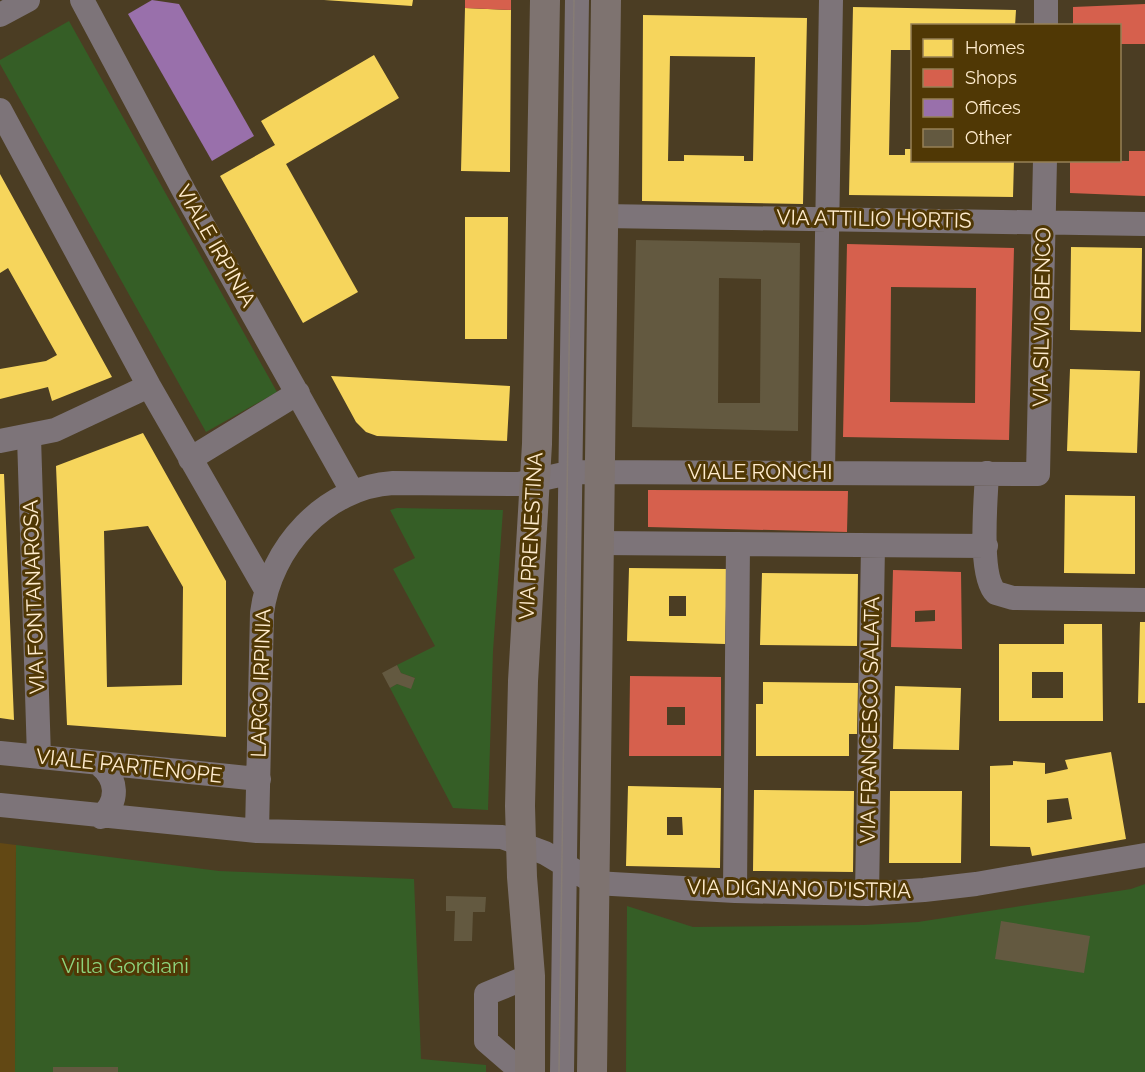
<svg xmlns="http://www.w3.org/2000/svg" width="1145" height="1072" font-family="Raleway,sans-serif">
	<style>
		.built { fill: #624814 }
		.green { fill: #355e26 }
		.homes { fill: #f6d55c; fill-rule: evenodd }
		.shops { fill: #d6604d; fill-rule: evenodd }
		.offices { fill: #9970ab }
		.building { fill: #635940; fill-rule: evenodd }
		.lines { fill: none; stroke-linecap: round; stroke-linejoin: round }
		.minor { stroke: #7d7479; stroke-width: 24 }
		.major { stroke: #7e7370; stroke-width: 30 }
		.tram { stroke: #867c75; stroke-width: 1.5 }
		.labels { text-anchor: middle; stroke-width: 6; stroke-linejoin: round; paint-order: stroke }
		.street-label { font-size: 21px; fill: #ffecce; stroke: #503805 }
		.park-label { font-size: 21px; fill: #8dd57e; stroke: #503805 }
	</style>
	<rect width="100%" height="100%" fill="#4b3d23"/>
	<!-- built -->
	<path class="built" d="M0 843 16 845 15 1072H0Z"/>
	<!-- green -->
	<path class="green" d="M69 21 277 392 206 432 0 64V60Z
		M397 508 503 510 493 651 488 810 453 808 390 688 397 684 411 688 415 678 401 673 397 665 435 646 393 569 415 558 390 510Z
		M16 845 219 871 414 879 421 1059 486 1065V1072H15Z
		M1145 884V1072H626L627 906 693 927 863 925 918 922 1131 889Z"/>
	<!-- homes -->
	<path class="homes" d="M324 0H413L412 6Z
		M853 7 1016 10 1015 26H912V50H891L889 155H905V149H912V160H1014L1013 197 849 195Z
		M465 8 511 10 510 172 461 171Z
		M643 15 807 18 803 204 642 201ZM670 56 755 57 753 161H744V156L684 155V161H668Z
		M374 55 399 98 286 164 358 292 303 323 220 176 275 145 261 121Z
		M0 174 112 377 52 401 48 387 0 399V369L46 361 57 355 8 268 0 273Z
		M465 217H508L507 339H465Z
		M1071 247 1142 248 1141 332 1070 330Z
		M1070 369 1140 371 1137 453 1067 451Z
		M331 376 510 386 507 441 377 436 366 432 356 422Z
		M143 433 226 581V737L67 725 56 466ZM148 526 183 587 182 685 107 687 104 531Z
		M0 474H4L14 720 0 718Z
		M1065 495 1135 496V574L1064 573Z
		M629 568 727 569 725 644 627 641ZM669 596H686V616H669Z
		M762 573 858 574 857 646 760 645Z
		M1140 622H1145V703H1138Z
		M1064 624H1102L1103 721H999V644H1064ZM1032 672H1063V698H1032Z
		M763 682 858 683 857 734H849V756H756V704H763Z
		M895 686 961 688 959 750 893 749Z
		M1111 752 1126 839 1032 856 1030 847 990 846V766L1013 765V761L1045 763V774L1068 769 1065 760ZM1068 798 1072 819 1047 823V800Z
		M628 786 721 788 720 868 626 866ZM667 817H682L683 835H667Z
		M754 790 854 791 853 872 753 871Z
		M890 791H962L961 863H889Z"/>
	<!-- shops -->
	<path class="shops" d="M465 0H511V10L465 8Z
		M1145 4V44H1120V26H1073V7Z
		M1129 151H1145V196L1070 193V160L1129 161Z
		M847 244 1014 248 1009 440 843 437ZM891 287 976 288 975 403 890 402Z
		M648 490 848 491 847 532 648 527Z
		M893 570 961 572 962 649 891 647ZM935 610V621L915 622V611Z
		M630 676 721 677V756H629ZM667 707H685V725H667Z"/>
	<!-- offices -->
	<path class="offices" d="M152 0 179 4 254 136 212 161 128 14Z"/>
	<!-- building -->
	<path class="building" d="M636 240 800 243 798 431 632 427ZM719 278 761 279 760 403H718Z
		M397 665 401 673 415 678 411 689 397 684 390 688 382 673Z
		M446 896 486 897 485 912H473L472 941H454L455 911H446Z
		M1001 921 1090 936 1084 973 995 959Z
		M53 1067H118V1072H53Z"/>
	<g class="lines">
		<!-- minor -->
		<path class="minor" d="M82 0 185 193 352 491
			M0 15 28 0
			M1046 26V0
			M0 110 149 386 265 588
			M602 216 1145 224
			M29 437 39 757
			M0 441 55 430 149 386
			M190 459 298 393
			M823 472 831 0
			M987 473C986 499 978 576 996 593L1013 598 1145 600
			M598 543 986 546
			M0 753 259 779
			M99 764C118 779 119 801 101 817
			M0 805 257 831 502 837 545 853 595 883 735 891 867 894 924 890 976 884 1145 855
			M257 831 262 613C270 548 325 487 393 483L519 484 573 472 1038 474 1045 160
			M735 891 738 544
			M867 894 873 546
			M522 1072 486 1041V994L530 976
			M562 1072 577 0"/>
		<!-- major -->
		<path class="major" d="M530 1072V976L522 877 520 806 523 681 537 444 545 0
			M592 1072 606 0"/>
		<!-- tram -->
		<path class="tram" d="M559 1072 574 0"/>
	</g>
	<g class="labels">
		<!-- street labels -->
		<g class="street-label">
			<text transform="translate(874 219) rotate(1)" y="7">VIA ATTILIO HORTIS</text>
			<text transform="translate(216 246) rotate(60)" y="7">VIALE IRPINIA</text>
			<text transform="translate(1042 317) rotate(-89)" y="7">VIA SILVIO BENCO</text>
			<text x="760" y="479">VIALE RONCHI</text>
			<text transform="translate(531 536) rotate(-87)" y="7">VIA PRENESTINA</text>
			<text transform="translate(34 597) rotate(-92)" y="7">VIA FONTANAROSA</text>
			<text transform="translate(261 683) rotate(-88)" y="7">LARGO IRPINIA</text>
			<text transform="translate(870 720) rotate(-89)" y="7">VIA FRANCESCO SALATA</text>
			<text transform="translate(129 766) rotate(6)" y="7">VIALE PARTENOPE</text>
			<text transform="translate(799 889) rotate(1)" y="7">VIA DIGNANO D'ISTRIA</text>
		</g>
		<!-- park labels -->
		<g class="park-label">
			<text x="125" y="973">Villa Gordiani</text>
		</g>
	</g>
	<!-- legend -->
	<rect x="911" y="24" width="210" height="138" fill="#503805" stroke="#968055" stroke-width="1.5"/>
	<rect x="923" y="39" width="30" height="18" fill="#f6d55c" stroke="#968055" stroke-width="1.5"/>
	<text x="965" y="54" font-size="18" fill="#ffecce">Homes</text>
	<rect x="923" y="69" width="30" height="18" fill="#d6604d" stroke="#968055" stroke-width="1.5"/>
	<text x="965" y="84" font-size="18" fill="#ffecce">Shops</text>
	<rect x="923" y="99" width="30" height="18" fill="#9970ab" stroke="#968055" stroke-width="1.5"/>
	<text x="965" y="114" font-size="18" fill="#ffecce">Offices</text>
	<rect x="923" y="129" width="30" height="18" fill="#635940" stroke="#968055" stroke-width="1.5"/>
	<text x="965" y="144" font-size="18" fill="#ffecce">Other</text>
</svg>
